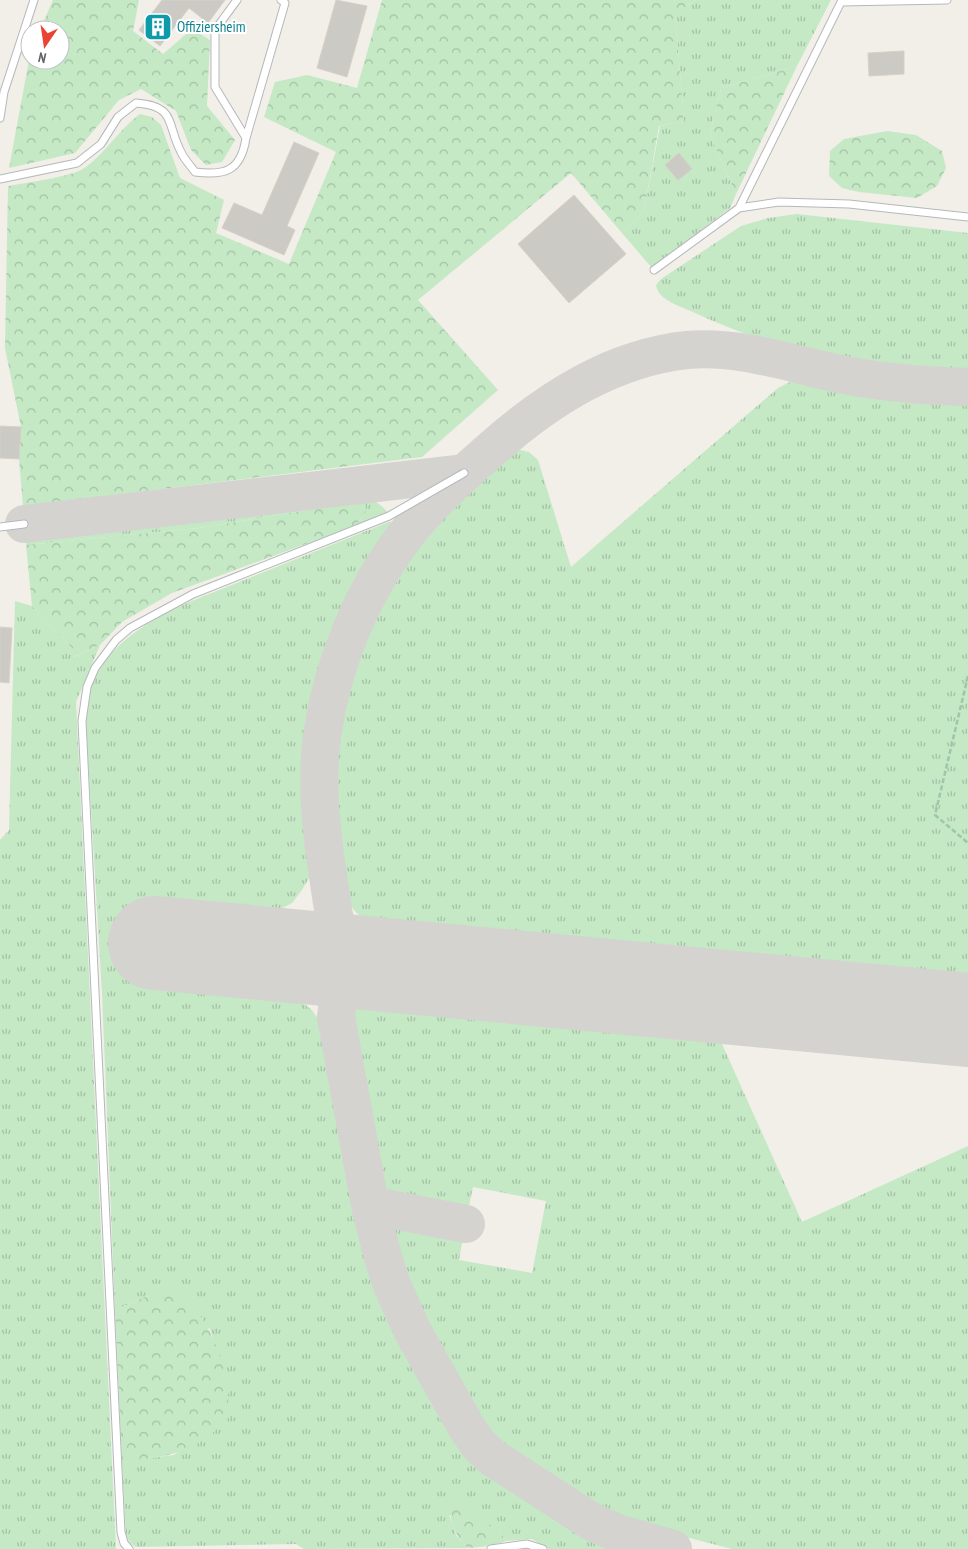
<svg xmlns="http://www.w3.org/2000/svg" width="968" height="1549" font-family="'PT Sans Narrow',sans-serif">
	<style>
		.grass { fill: url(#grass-tufts) }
		.forest { fill: url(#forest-crowns) }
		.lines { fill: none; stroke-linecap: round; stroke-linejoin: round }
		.taxiway { stroke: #d4d3d0; stroke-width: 38 }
		.runway { stroke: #d4d3d0; stroke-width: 94 }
		.building { fill: #cccac5; stroke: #d6d1c6 }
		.lane-casing { stroke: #b5b8bc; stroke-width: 9 }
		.path { stroke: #9cc7a9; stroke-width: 2.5; stroke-dasharray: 5 2.5; stroke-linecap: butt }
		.lane { stroke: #fff; stroke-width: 7 }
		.labels { text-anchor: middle; stroke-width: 4; stroke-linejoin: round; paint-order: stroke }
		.culture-label { font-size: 15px; fill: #0d838f; stroke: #fff; text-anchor: start }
	</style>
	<defs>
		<pattern id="grass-tufts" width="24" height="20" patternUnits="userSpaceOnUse" patternTransform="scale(1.25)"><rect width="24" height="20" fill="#c5e8c5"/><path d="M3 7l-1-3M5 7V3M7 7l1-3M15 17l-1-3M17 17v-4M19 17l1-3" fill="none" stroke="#a3c0a4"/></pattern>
		<pattern id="forest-crowns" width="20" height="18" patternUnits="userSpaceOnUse" patternTransform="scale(1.25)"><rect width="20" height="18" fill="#c5e8c5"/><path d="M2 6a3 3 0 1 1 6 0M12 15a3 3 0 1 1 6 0" fill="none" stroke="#a3c0a4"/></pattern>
	</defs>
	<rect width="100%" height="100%" fill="#f1efe8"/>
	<!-- grass -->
	<path class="grass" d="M695 0H831L797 66 721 88 710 135 736 194 730 208 652 268 622 233 644 211 660 126 684 121 675 14Z
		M797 214 968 233V372C945 371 922 372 899 370 829 365 759 342 695 313 683 307 658 301 656 285L661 279 741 226 768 218Z
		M790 382 812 383 894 397 968 400V981L372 925C339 906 340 875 336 840 325 759 339 680 377 608 383 596 389 582 396 571 427 528 464 492 502 457L516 449 529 452 538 460 571 567 778 388Z
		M361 499C373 499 380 503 388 513L355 526 365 514 361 501 198 528 26 545V539Z
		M391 521 388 538 363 579 342 622 326 665 317 700 310 741 308 781 312 864 309 878 302 890 292 903 269 915 152 905 145 980 281 993 299 1000 312 1010 320 1022 326 1036 358 1211 380 1288 425 1379 456 1435 485 1467 505 1483 610 1549H549L532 1539 506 1541 499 1531 449 1515 456 1535 468 1548 304 1549 296 1544 136 1547 131 1544 126 1537 122 1462 174 1455 228 1418 227 1384 210 1329 148 1296 115 1310 102 993 85 708C97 650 139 626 189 602Z
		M15 601 32 606 73 649 74 657 100 645 76 702 116 1549H0V840L9 830Z
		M364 1001 717 1033 802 1222 968 1146V1549H732L620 1520 585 1503 513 1457 487 1434 417 1312 389 1230 397 1222 464 1232 459 1260 532 1273 546 1201 473 1187 467 1215 410 1207 381 1194 350 1028 357 1008Z"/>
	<!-- forest -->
	<path class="forest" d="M53 0H139L133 31 163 54 192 29 210 40 207 106 235 140 222 162 206 165 191 150 176 111 141 89 119 100 75 153 9 168 30 55V60H60V30H40Z
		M382 0H695L675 14 684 121 659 126 644 211 622 233 571 173 418 300 498 390 422 457 23 506 19 459 21 427 5 348 8 186C25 183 68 177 81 170 101 159 120 128 140 114L152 117 161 125 180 178 224 200 216 233 289 264 336 152 264 117 275 82 307 75 357 88Z
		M797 66 736 194 710 135 721 88Z
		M887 131 916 135 942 151 946 168 937 186 917 198 859 192 842 188 829 176 830 151 844 139Z
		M361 501 366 505 365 514 355 526 172 593 122 622 100 645 73 657V649L32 606 26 545 199 528Z
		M177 1290C204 1310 221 1351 227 1383 229 1394 228 1407 228 1418 194 1455 169 1456 122 1462L115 1310 148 1296Z
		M451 1498 499 1531 506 1541 490 1546 468 1548C453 1533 448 1520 451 1498Z"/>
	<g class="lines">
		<!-- taxiway -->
		<path class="taxiway" d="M24 524 464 473
			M390 965C359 958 343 947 334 916 325 856 314 796 322 736 332 665 361 594 404 537 430 503 463 474 495 446 550 398 613 358 687 350 741 345 793 365 845 375 885 383 927 386 968 387
			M390 965C350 971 341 975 336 1017L371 1210 383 1257 391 1283 413 1332 467 1428 478 1444 493 1458 592 1522 617 1533 673 1549
			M371 1210 384 1208 466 1224"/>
		<!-- runway -->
		<path class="runway" d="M155 943 968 1020"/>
	</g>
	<!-- building -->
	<path class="building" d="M162 0H225L208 23 189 8 160 46 139 30Z
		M336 0 367 6 347 77 317 68Z
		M904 51V74L869 76 868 53Z
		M294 142 319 153 287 226 295 230 284 255 222 228 234 203 262 215Z
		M679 153 692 169 678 180 665 165Z
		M574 195 626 254 569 303 518 244Z
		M0 426 21 427 19 459 0 458Z
		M0 627 12 628 9 683 0 682Z"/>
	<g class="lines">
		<defs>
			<path id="lane" d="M237 0 215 30V87L246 138
				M0 118 4 92 34 0
				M0 179 77 163 101 144 118 117 136 103C177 106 166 124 181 152 184 159 190 165 195 172 225 176 241 171 246 138L285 3 281 0
				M739 208 841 2 947 0
				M654 270 739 208 779 202 849 204 968 217
				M0 527 24 524
				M129 1549 124 1543 121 1532 82 721 87 687 95 668 116 640 130 628 193 594 389 516 464 473
				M491 1549 527 1544 543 1549"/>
		</defs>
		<!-- lane casing -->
		<use href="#lane" class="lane-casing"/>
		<!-- path -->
		<path class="path" d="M968 676 935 815 968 843"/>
		<!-- lane -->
		<use href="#lane" class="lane"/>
	</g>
	<!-- icons -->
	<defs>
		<symbol id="building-square" viewBox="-11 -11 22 22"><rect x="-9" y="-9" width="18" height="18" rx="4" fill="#0f9aa8" stroke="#fff"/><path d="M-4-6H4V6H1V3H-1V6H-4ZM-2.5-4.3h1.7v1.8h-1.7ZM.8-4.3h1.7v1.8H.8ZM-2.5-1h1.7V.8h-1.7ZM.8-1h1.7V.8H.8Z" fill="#fff"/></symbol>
	</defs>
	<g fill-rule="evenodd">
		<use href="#building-square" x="142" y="11" width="32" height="32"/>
	</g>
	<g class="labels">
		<!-- culture labels -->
		<g class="culture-label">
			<text x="177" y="32">Offiziersheim</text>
		</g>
	</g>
	<!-- north arrow -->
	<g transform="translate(45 45) rotate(193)"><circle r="24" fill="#ffffff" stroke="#bfc1c3"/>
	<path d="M0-4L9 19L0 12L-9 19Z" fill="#ea4335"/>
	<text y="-8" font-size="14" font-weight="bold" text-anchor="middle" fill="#5f6368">N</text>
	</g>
</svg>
